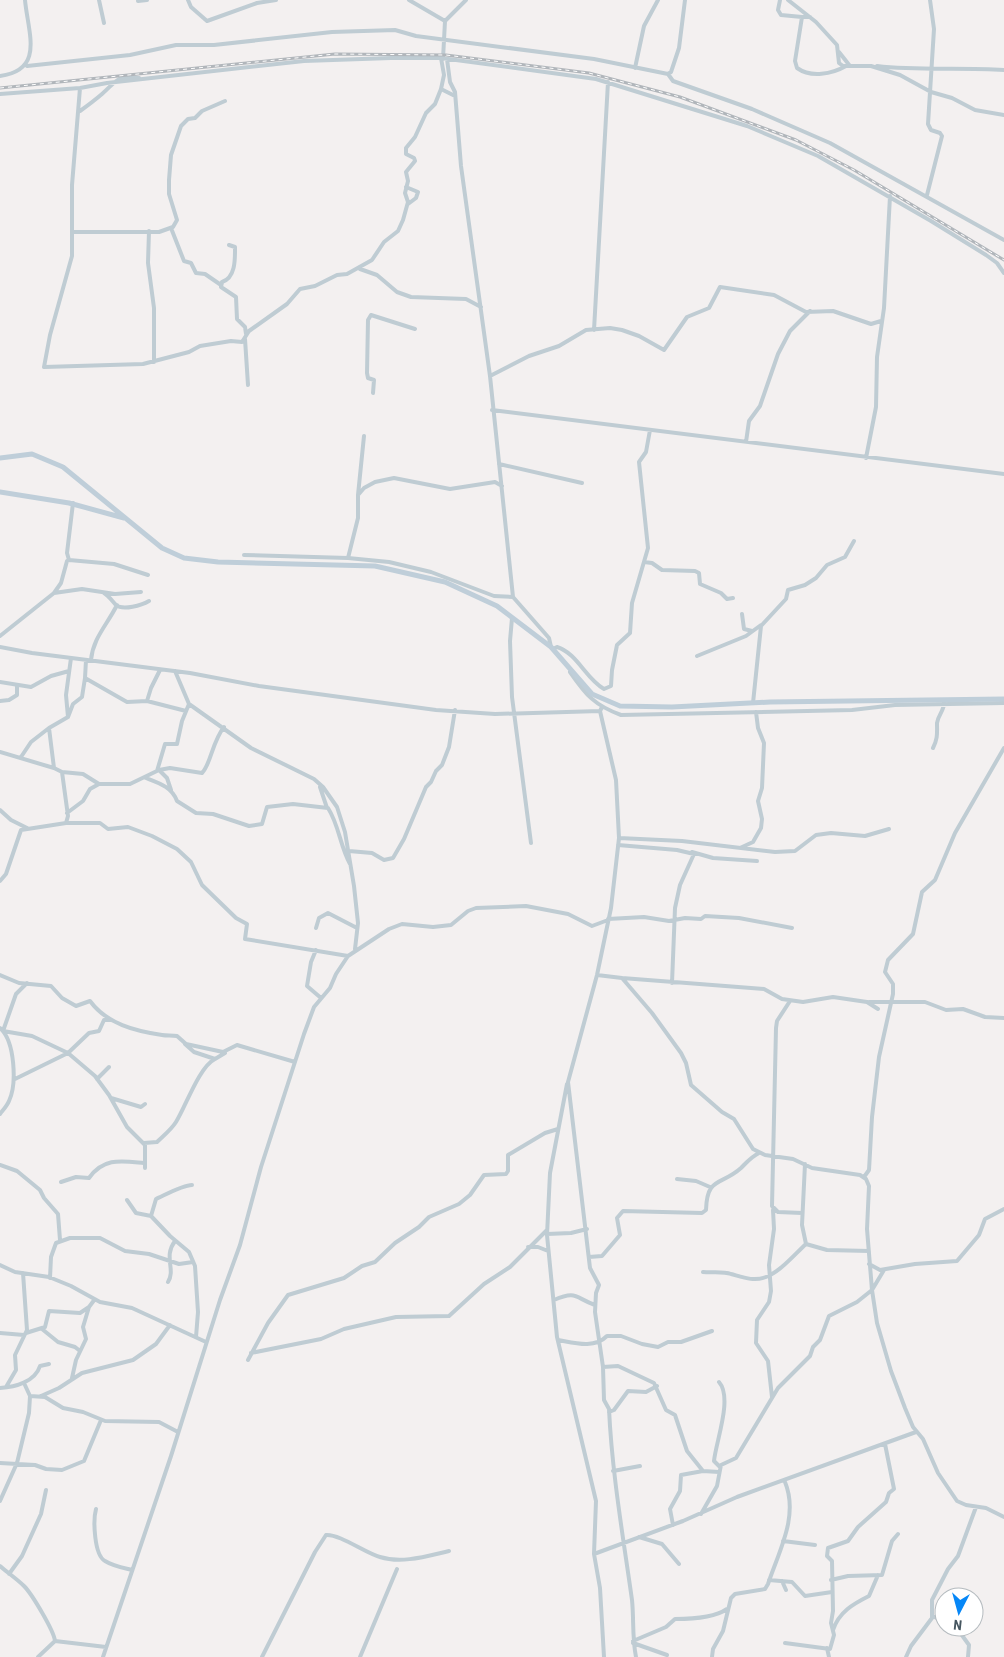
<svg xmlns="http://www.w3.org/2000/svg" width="1004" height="1657" font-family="'Roboto Condensed',sans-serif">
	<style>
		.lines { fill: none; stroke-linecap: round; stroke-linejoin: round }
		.street { stroke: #bfccd3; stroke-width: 4 }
		.secondary { stroke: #bfced9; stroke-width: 5 }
		.rail-casing { stroke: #b1b6bb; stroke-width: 3 }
		.rail { stroke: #fff; stroke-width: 1; stroke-dasharray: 4; stroke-linecap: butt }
	</style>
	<rect width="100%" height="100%" fill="#f3f0f0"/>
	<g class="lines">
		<!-- street -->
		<path class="street" d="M99 0 104 23
			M188 0 191 7 207 21 257 3 276 0
			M409 0 445 21
			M780 0 778 10 781 15 802 17
			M788 0 816 22 837 45 839 63 843 66H871L900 75 931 92 952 98 975 110 1004 115
			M138 1 147 0
			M810 17H802L795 61 797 68C811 78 832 74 846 66
			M839 52 850 66
			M443 59 445 21 466 0
			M447 59 450 82 455 92 461 166 490 376 513 597 549 638 551 647
			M27 66 130 55 176 45H214L332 32 395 30 416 36 594 59 668 74 671 72 679 48 685 0
			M877 66C919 71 961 67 1004 70
			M635 68 644 26 658 0
			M668 74 673 81 752 109 830 143 1004 240
			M0 76C45 70 28 33 25 0
			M80 88 72 185V256L50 335 44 367 143 364 189 352 200 346 231 341 242 342 249 331 287 304 300 289 315 286 337 275 347 274 372 260 384 242 398 231 403 220 408 202 405 193 408 181 406 172 415 161 414 158 406 154V148L415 137 426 113 435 104 441 89 444 75 441 58
			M441 89 455 96
			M0 94 80 88 107 83 304 61 391 58H441L596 79 747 126 818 156 931 221 986 255 997 263 1004 273
			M80 111C87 106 95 100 102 94 116 82 117 74 139 78
			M406 187 418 192 416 198 408 204
			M927 195 942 136 940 133 931 130 928 124 934 29 930 0
			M171 228 184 261 191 263 196 273 205 274 221 285
			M149 231 148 263 154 308V362
			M74 232H159L173 227 177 220 169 194V180L171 155 181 126 188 119 195 118 202 111 225 101
			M229 245 235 247C235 258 236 278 222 282L221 287 236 297 237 319 245 327 246 334
			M360 269 377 275 397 292 411 297 466 299 481 307
			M594 330 608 82
			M245 339 248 385
			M490 376 529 356 559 346 586 330 610 328 622 330 639 336 664 350 687 317 709 308 720 287 774 295 806 312 833 311 871 324 881 321
			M373 393 374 380 368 378 367 373 368 320 371 315 415 329
			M492 410 1004 474
			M746 442 749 421 760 406 778 354 790 331 810 311
			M866 458 876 407 877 357 884 308 890 196
			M499 464 582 483
			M358 495 364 436
			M244 555 348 558 389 562 431 572 494 596 513 597
			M348 558 358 518V495L364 488 375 482 394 478 450 489 495 482 502 486
			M69 560 114 564 148 575
			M644 562 652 563 662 570 695 571 699 573 700 584 721 593 727 599 733 598
			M54 593 82 589 115 594 141 592
			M104 593C109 596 112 601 116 605 123 611 142 605 149 601
			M742 614 744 629 752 631
			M512 618 510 641 512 697 531 843
			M0 636 54 593 61 583 67 561 69 560 67 553 73 503
			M0 647 32 653 190 673 259 686 436 710 495 714 600 711
			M553 649 557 647C577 653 586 679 604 689L611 686 612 670 617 645 630 633 632 603 648 548 639 462 646 452 650 430
			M697 656 746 636 761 625
			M86 660 85 678 127 702 147 701 186 711
			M91 660C93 638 107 625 117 605
			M175 671 189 704 251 748 314 779 323 787 337 807 345 832 354 886 358 923 355 949
			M570 672C586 695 594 705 621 715L852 710 895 705 1004 703
			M0 682 31 687 51 676 69 671
			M0 701 9 700 17 695V686
			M147 701 151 688 160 670
			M753 703 761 626 786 599 788 590 805 585 816 578 827 565 845 557 854 541
			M602 707 600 711 616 780 619 838 611 908 597 975 568 1082 590 1268 599 1285 596 1293 595 1312 603 1367 604 1400 609 1409C612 1473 623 1536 632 1600 634 1619 632 1638 636 1657
			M68 717 66 695 71 658
			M933 748C938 738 937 733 937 723 938 715 944 711 944 703
			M0 752 54 768
			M21 757 31 742 49 728
			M159 770 167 778 171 790
			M157 771 165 744H177L182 721 189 704
			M62 772 83 774 99 784
			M146 778C159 783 172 787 177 801L196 813 213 814 249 826 262 824 267 807 293 804 328 808C339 825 340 846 350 864
			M320 787 327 808
			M0 810 11 820 27 828
			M67 813 83 801 90 789 99 784H130L159 770 170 768 202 773C211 764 212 742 224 727
			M66 823H100L108 829 128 827 152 836 177 849 191 862 202 885 236 918 247 924 245 939 348 956
			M619 838 682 841 775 852 795 851 816 835 831 833 865 836 889 829
			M618 845 677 850 694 854 680 885 675 908 672 983
			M740 848 753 842 761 828 762 819 758 801 762 788 764 743 758 728 756 712
			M349 851 372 853 384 860 393 858 404 839 426 787 431 782 436 771 442 765 449 747 455 710
			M692 852 713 858 757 861
			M0 881 6 874 21 830 66 823 68 816 62 772 54 768 49 728 68 717 73 704 82 697 85 678
			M608 919 644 917 669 921 685 918 701 919 705 916 739 918 792 928
			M316 928 319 918 328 913 357 928
			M316 950 311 962 307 986 321 998
			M0 975 19 983 51 986 62 998 76 1006 90 1001C107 1024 135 1031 162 1035 167 1036 172 1035 177 1036L186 1044 223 1052 237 1045 295 1062
			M597 975 622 978 652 1013 681 1053 686 1063 691 1085 722 1112 734 1119 753 1149 765 1155 793 1159 812 1168 860 1175 866 1179 869 1186 867 1229 872 1290 877 1323 891 1371 905 1408 913 1427 923 1439 938 1473 957 1501 966 1505 986 1508 1004 1517
			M622 978 764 989 782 999 803 1002 833 997 867 1002 878 1009
			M27 983 16 994 3 1031 32 1036 68 1053 95 1076 109 1095 127 1127 145 1145V1168
			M790 1001 777 1021 776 1028 772 1206 778 1212 802 1213
			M869 1002H925L946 1010 963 1009 985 1017 1004 1018
			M0 1028C15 1041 17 1084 9 1101 7 1106 3 1110 0 1114
			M185 1044 194 1052 215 1059 225 1053
			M15 1079 68 1053 89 1033 99 1031 104 1020H110
			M97 1079 109 1067
			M567 1084 550 1173 547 1235 557 1337 596 1501 594 1554 600 1588 604 1657
			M111 1098 141 1107 145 1104
			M144 1143 157 1142C163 1136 171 1130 176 1122 186 1106 199 1067 215 1059
			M805 1164 802 1225 806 1244 827 1250 869 1251
			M0 1165 17 1171 40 1190 44 1198 58 1214 60 1240
			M864 1177 869 1170 872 1117 879 1057 893 994V984L885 972 888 960 913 934 922 892 935 880 955 833 1004 748
			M677 1179 696 1181 710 1187
			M61 1182 76 1177 89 1178C104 1157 122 1161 144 1163
			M127 1200 136 1213 151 1216 170 1236 189 1252 195 1266 198 1312 196 1337
			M151 1216 156 1199C165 1195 183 1185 192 1185
			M547 1234 571 1233 587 1229
			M528 1247H538L548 1251
			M589 1257 602 1256 620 1235 617 1218 623 1211 702 1213 706 1210C707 1176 721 1186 741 1168 747 1162 751 1157 759 1153
			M869 1264 880 1270 915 1264 957 1261 979 1235 985 1219 1004 1209
			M0 1265 15 1272 49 1277 71 1286 100 1302 132 1308 206 1342
			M703 1272C712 1273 723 1271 731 1274 742 1277 754 1282 766 1277 781 1271 794 1255 806 1244
			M50 1278 51 1257 56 1243 70 1238H100L125 1251 149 1254 179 1264 193 1262
			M168 1282C176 1269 163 1257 175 1241
			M554 1300C577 1290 575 1298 595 1305
			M42 1329 58 1342 75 1347 80 1351
			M0 1333 24 1335
			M26 1333 45 1327 49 1311 80 1313 89 1307
			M558 1340C575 1343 594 1349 607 1336H621L642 1344 658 1347 668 1342H681L712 1331
			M251 1353 321 1339 344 1329 396 1317 449 1316 484 1284 510 1267 547 1230
			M248 1360 268 1323 288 1295 344 1278 362 1266 375 1262 395 1243 419 1227 429 1217 459 1204 470 1195 484 1175 506 1174 508 1171V1155L545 1133 558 1129
			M603 1367 618 1366 654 1383 666 1410 675 1415 687 1451 703 1471 719 1472
			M72 1378 76 1360 86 1339 83 1327 89 1307 95 1299
			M719 1382C733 1398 716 1441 714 1461L720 1467
			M6 1387 16 1370 15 1355 27 1330 23 1273
			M0 1388C15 1387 35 1382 40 1366L49 1364
			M30 1396 45 1397 63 1408 83 1412 105 1421 159 1422 178 1432
			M41 1396 59 1388 82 1373 133 1360 156 1344 170 1325
			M772 1397 768 1361 756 1343 757 1320 769 1302 771 1291 769 1265 774 1229 773 1210
			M609 1412 614 1410 628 1391 646 1392 657 1386
			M0 1463 35 1465 46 1469 62 1470 84 1461 101 1420
			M613 1471 640 1466
			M0 1501 17 1463 29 1413 30 1396 24 1383
			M96 1509C93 1520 94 1555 105 1561 113 1566 124 1568 132 1570
			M701 1514 717 1486 721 1465 736 1458 778 1388 810 1356 813 1347 820 1340 829 1316 857 1302 872 1290 884 1270
			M673 1525 670 1509 680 1491 681 1475 703 1471
			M639 1537 662 1544 679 1564
			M783 1541 815 1545
			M594 1554 683 1521 737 1497 916 1432
			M0 1566C8 1573 17 1579 24 1586 32 1594 54 1631 55 1641L106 1647
			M9 1574 22 1556 41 1514 46 1490
			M769 1580 792 1582 805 1596 832 1592
			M831 1580 848 1576 882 1575 892 1541 898 1534
			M782 1581 786 1590
			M932 1616 944 1621
			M956 1627 969 1645 968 1657
			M833 1630C839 1612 853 1604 869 1596L878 1575
			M633 1641 666 1627 675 1619C691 1619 714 1618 727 1609
			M633 1643 667 1655
			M785 1643 830 1649 834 1635 831 1623 833 1611 832 1561 827 1556 828 1548 848 1541 858 1527 886 1502 889 1493 894 1489 885 1444
			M827 1648 829 1657
			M38 1657 55 1641
			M103 1657 171 1456 220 1300 240 1245 261 1167 304 1034 314 1007 330 988 336 974 348 956 389 929 402 924 433 927 451 925 468 911 476 908 526 906 568 914 592 926 608 920
			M262 1657 315 1552 326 1535C340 1534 365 1553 380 1557 402 1564 427 1556 449 1551
			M360 1657 397 1569
			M712 1657 713 1649 723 1631 731 1598 735 1594 765 1589 768 1584C779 1551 799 1516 785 1482
			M906 1657 911 1646 932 1618V1600L948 1569 958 1556 976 1507"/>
		<!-- secondary -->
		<path class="secondary" d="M0 458 32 454 63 467 162 548 184 558 218 562 375 566 445 582 497 606 551 647 592 694 620 706 672 707 770 702 1004 699
			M0 492 69 503 124 518"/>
		<defs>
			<path id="rail" d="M0 88 335 54 446 55 589 73 680 97 796 140 854 170 1004 260"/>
		</defs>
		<!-- rail casing -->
		<use href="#rail" class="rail-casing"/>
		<!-- rail -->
		<use href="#rail" class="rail"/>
	</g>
	<!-- north arrow -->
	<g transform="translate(959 1612) rotate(186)"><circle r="24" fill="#ffffff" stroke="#b5bbbf"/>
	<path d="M0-4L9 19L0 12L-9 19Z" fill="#0687f7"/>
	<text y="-8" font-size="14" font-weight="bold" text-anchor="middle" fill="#465660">N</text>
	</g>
</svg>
